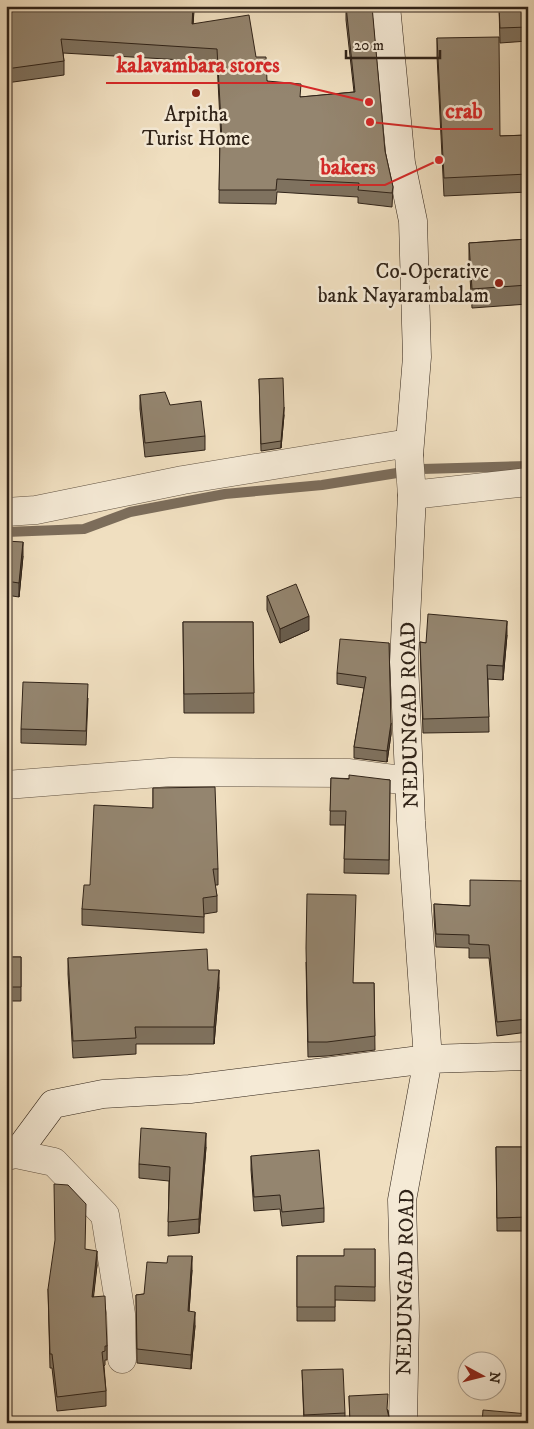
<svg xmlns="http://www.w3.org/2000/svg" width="534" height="1429" font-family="'IM FELL DW Pica',serif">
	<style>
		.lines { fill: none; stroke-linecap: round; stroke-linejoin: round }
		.stream { stroke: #7c6d5b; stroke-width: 10 }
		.street-casing { stroke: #605242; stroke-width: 29 }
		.secondary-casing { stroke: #302318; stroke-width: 29 }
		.street { stroke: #f5ead6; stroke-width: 28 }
		.secondary { stroke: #f5ead6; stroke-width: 28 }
		.wall { fill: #7f725f; stroke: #302318 }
		.shaded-wall { fill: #685d4e; stroke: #302318 }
		.building { fill: #94856f; stroke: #302318 }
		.poi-dot { fill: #8f2418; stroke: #f5ead6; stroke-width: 2 }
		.labels { text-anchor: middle; stroke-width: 5; stroke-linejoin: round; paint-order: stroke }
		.poi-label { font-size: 21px; fill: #302318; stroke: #f5ead6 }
		.street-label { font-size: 21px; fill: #302318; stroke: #f5ead6 }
		.leader { fill: none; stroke: #d62828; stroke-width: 2 }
		.callout-dot { fill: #d62828; stroke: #f5ead6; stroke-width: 2 }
		.callout-label { font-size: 22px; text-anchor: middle; font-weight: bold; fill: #d62828; stroke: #f5ead6; stroke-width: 5; stroke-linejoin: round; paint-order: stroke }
	</style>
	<rect width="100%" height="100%" fill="#f0dfc0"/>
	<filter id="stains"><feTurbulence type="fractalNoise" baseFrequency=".004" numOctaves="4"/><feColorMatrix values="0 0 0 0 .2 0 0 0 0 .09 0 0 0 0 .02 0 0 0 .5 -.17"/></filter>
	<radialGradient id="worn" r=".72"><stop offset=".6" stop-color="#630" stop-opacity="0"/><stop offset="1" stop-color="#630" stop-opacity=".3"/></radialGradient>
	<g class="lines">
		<!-- stream -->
		<path class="stream" d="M6 532 84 529 130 512 225 494 322 485 422 469 528 466"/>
		<defs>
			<path id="street" d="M409 455 412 495 528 482
				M6 512 36 510 183 480 409 443
				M6 785 171 772 348 773 409 781
				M16 1154 54 1162 105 1215 121 1314 122 1359"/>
			<path id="secondary" d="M386 6 401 163 413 221 417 357 409 455
				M6 1156 16 1154 53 1104 103 1094 190 1089 428 1059 528 1056
				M403 1423 405 1316 402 1200 428 1059 411 821 404 662 412 495"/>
		</defs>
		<!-- street casing -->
		<use href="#street" class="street-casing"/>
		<!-- secondary casing -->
		<use href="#secondary" class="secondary-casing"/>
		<!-- street -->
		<use href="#street" class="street"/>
		<!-- secondary -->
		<use href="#secondary" class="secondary"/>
	</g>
	<!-- wall -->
	<path class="wall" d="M194 6 193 24 256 57 267 81 301 97 354 92 346 20V6L385 151 393 187 392 207 358 203V197L277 192 276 204 219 203 220 140H221L217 62 63 53 64 61V75L6 83V12Z
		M499 6H528V41L500 43Z
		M437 38 500 136 528 135V192L444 196 437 56Z
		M528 239V304L472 308 469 262V243Z
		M259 379 284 415 281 448 261 451Z
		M140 395 170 405 205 436V450L145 457 140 409Z
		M6 541 23 556 19 597 6 595Z
		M267 596 309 630 280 643 267 610Z
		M183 622H253L254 713H184Z
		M507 635 503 680 488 679 489 732 423 733 420 642 426 643Z
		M389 643 391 734 387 762 354 758V747L364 688 337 684V673Z
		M88 698 86 745 21 743V729Z
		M331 778 390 780 389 874 344 873 345 825H330Z
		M153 788 218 869V885H215L217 896V912L204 914V933L82 925V909L90 885 153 808Z
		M528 881V1032L497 1036 489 958H469V948L436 947 434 917V904L470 906Z
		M6 957H21V1001H6Z
		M68 958 219 987 214 1044H136V1054L73 1058 68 974Z
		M306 962 354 983H374L375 1050 327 1056 308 1057Z
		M206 1147 199 1233 168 1236 169 1181 139 1178V1164Z
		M496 1147H528V1231H497Z
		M251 1156 324 1208V1222L282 1226 280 1209 254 1211 251 1170Z
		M86 1249 97 1265 93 1297 107 1346V1360H105V1365L104 1366 106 1391V1406L57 1411 52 1368H50L48 1289Z
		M375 1249V1301L335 1300V1321H297V1256H344Z
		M192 1270 189 1311 195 1326 191 1369 137 1363 136 1295 144 1294Z
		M302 1370 345 1413V1423H304Z
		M349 1396 388 1410 390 1423H350Z"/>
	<!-- shaded-wall -->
	<path class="shaded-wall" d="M193 6 194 11 192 38V24Z
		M284 407V415L281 448V441Z
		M23 542V556L19 597V583Z
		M309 616V630L280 643V629Z
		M507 621V635L503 680V666Z
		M391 723V734L387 762V751Z
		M219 970V987L214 1044V1027Z
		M206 1133V1147L199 1233V1219Z
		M97 1251V1265L92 1311V1297Z
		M192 1256V1270L188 1325V1311Z
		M195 1312V1326L191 1369V1355Z"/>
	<!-- building -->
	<path class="building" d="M50 6H193L192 24 249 15 256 57H266L267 81 301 84 300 97 355 92 346 6H372L385 151 393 187 392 193 358 190 359 183 277 179 276 190H219L220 140H222L217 49 61 39 64 61 6 69V12Z
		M499 6H528V27L500 28Z
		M499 37 500 136 528 135V174L444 178 437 38Z
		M528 239V285L472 289 469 243Z
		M283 378 284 407 281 441 261 444 259 379Z
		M165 392 170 405 201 401 205 436 145 443 140 395Z
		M6 541 23 542 19 583 6 581Z
		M296 584 309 616 280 629 267 596Z
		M428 614 507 621 503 666 487 665 489 717 423 719 420 642 426 643Z
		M183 622H253L254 693 184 694Z
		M340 639 389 643 391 723 387 751 354 747 366 677 337 673Z
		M23 682 88 684 86 731 21 729Z
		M349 775 390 780 389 860 344 859 346 811H330L331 778 349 779Z
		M215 787 218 869H213L217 896 203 898 204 917 82 909 84 885H90L94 805 153 808V788Z
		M470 880 528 881V1019L497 1022 489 945 469 944V935L436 934 434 904 470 906Z
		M307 894 356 895 353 983H374L375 1036 327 1042H308L306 948Z
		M207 949 208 970H219L214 1027H135L136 1038 73 1041 68 958Z
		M6 957H21V987H6Z
		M141 1128 206 1133 199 1219 168 1222 170 1167 139 1164Z
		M496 1147H528V1217L497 1218Z
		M319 1150 324 1208 282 1212 280 1195 254 1197 251 1156Z
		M54 1184 68 1185 86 1204 85 1249 97 1251 92 1297 105 1296 107 1346H105V1351L102 1352 106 1391 57 1397 52 1354H50L48 1289 55 1240Z
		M344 1249H375V1287L335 1286V1307H297V1256H344Z
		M168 1256H192L188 1311 195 1312 191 1355 137 1349 136 1295 144 1294 147 1262 167 1263Z
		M343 1369 345 1413 304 1415 302 1370Z
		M388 1394 387 1409 390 1422 350 1423 349 1396Z
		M483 1410 528 1414V1423H482Z"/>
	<!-- markers -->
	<g class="poi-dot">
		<circle cx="196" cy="93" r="5"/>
		<circle cx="499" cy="283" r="5"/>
	</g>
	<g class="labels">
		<!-- poi labels -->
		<g class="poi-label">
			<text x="196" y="121">Arpitha<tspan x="196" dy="24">Turist Home</tspan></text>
			<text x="489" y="278" text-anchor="end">Co-Operative<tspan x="489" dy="24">bank Nayarambalam</tspan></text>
		</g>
		<!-- street labels -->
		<g class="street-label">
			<text transform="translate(409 715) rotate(-91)" y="7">NEDUNGAD ROAD</text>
			<text transform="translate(405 1282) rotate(-89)" y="7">NEDUNGAD ROAD</text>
		</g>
	</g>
	<!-- callouts -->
	<path class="leader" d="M369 102L290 83H106M370 122L436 129H493M439 160L385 185H310"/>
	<g class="callout-dot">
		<circle cx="369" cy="102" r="5"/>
		<circle cx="370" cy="122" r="5"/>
		<circle cx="439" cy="160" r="5"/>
	</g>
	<g class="callout-label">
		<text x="198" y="72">kalavambara stores</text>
		<text x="464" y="118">crab</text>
		<text x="348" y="174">bakers</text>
	</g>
	<!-- margin -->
	<rect width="534" height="1429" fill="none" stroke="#f0dfc0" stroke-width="25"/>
	<rect x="8" y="8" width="519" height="1414" fill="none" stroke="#302318" stroke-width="2.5"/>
	<rect x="12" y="12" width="509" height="1404" fill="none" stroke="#302318"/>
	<!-- north arrow -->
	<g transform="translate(482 1376) rotate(97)"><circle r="24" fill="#f5ead6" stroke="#a69a8a"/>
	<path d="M0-4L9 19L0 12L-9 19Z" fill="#8f2418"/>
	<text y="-8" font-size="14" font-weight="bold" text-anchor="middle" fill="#302318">N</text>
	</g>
	<!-- scale -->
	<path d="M346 50v8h94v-8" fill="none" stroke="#302318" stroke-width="2.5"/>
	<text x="354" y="50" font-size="15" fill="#302318" stroke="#f5ead6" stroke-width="4" paint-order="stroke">20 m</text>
	<rect width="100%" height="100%" filter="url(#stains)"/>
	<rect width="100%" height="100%" fill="url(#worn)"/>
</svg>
